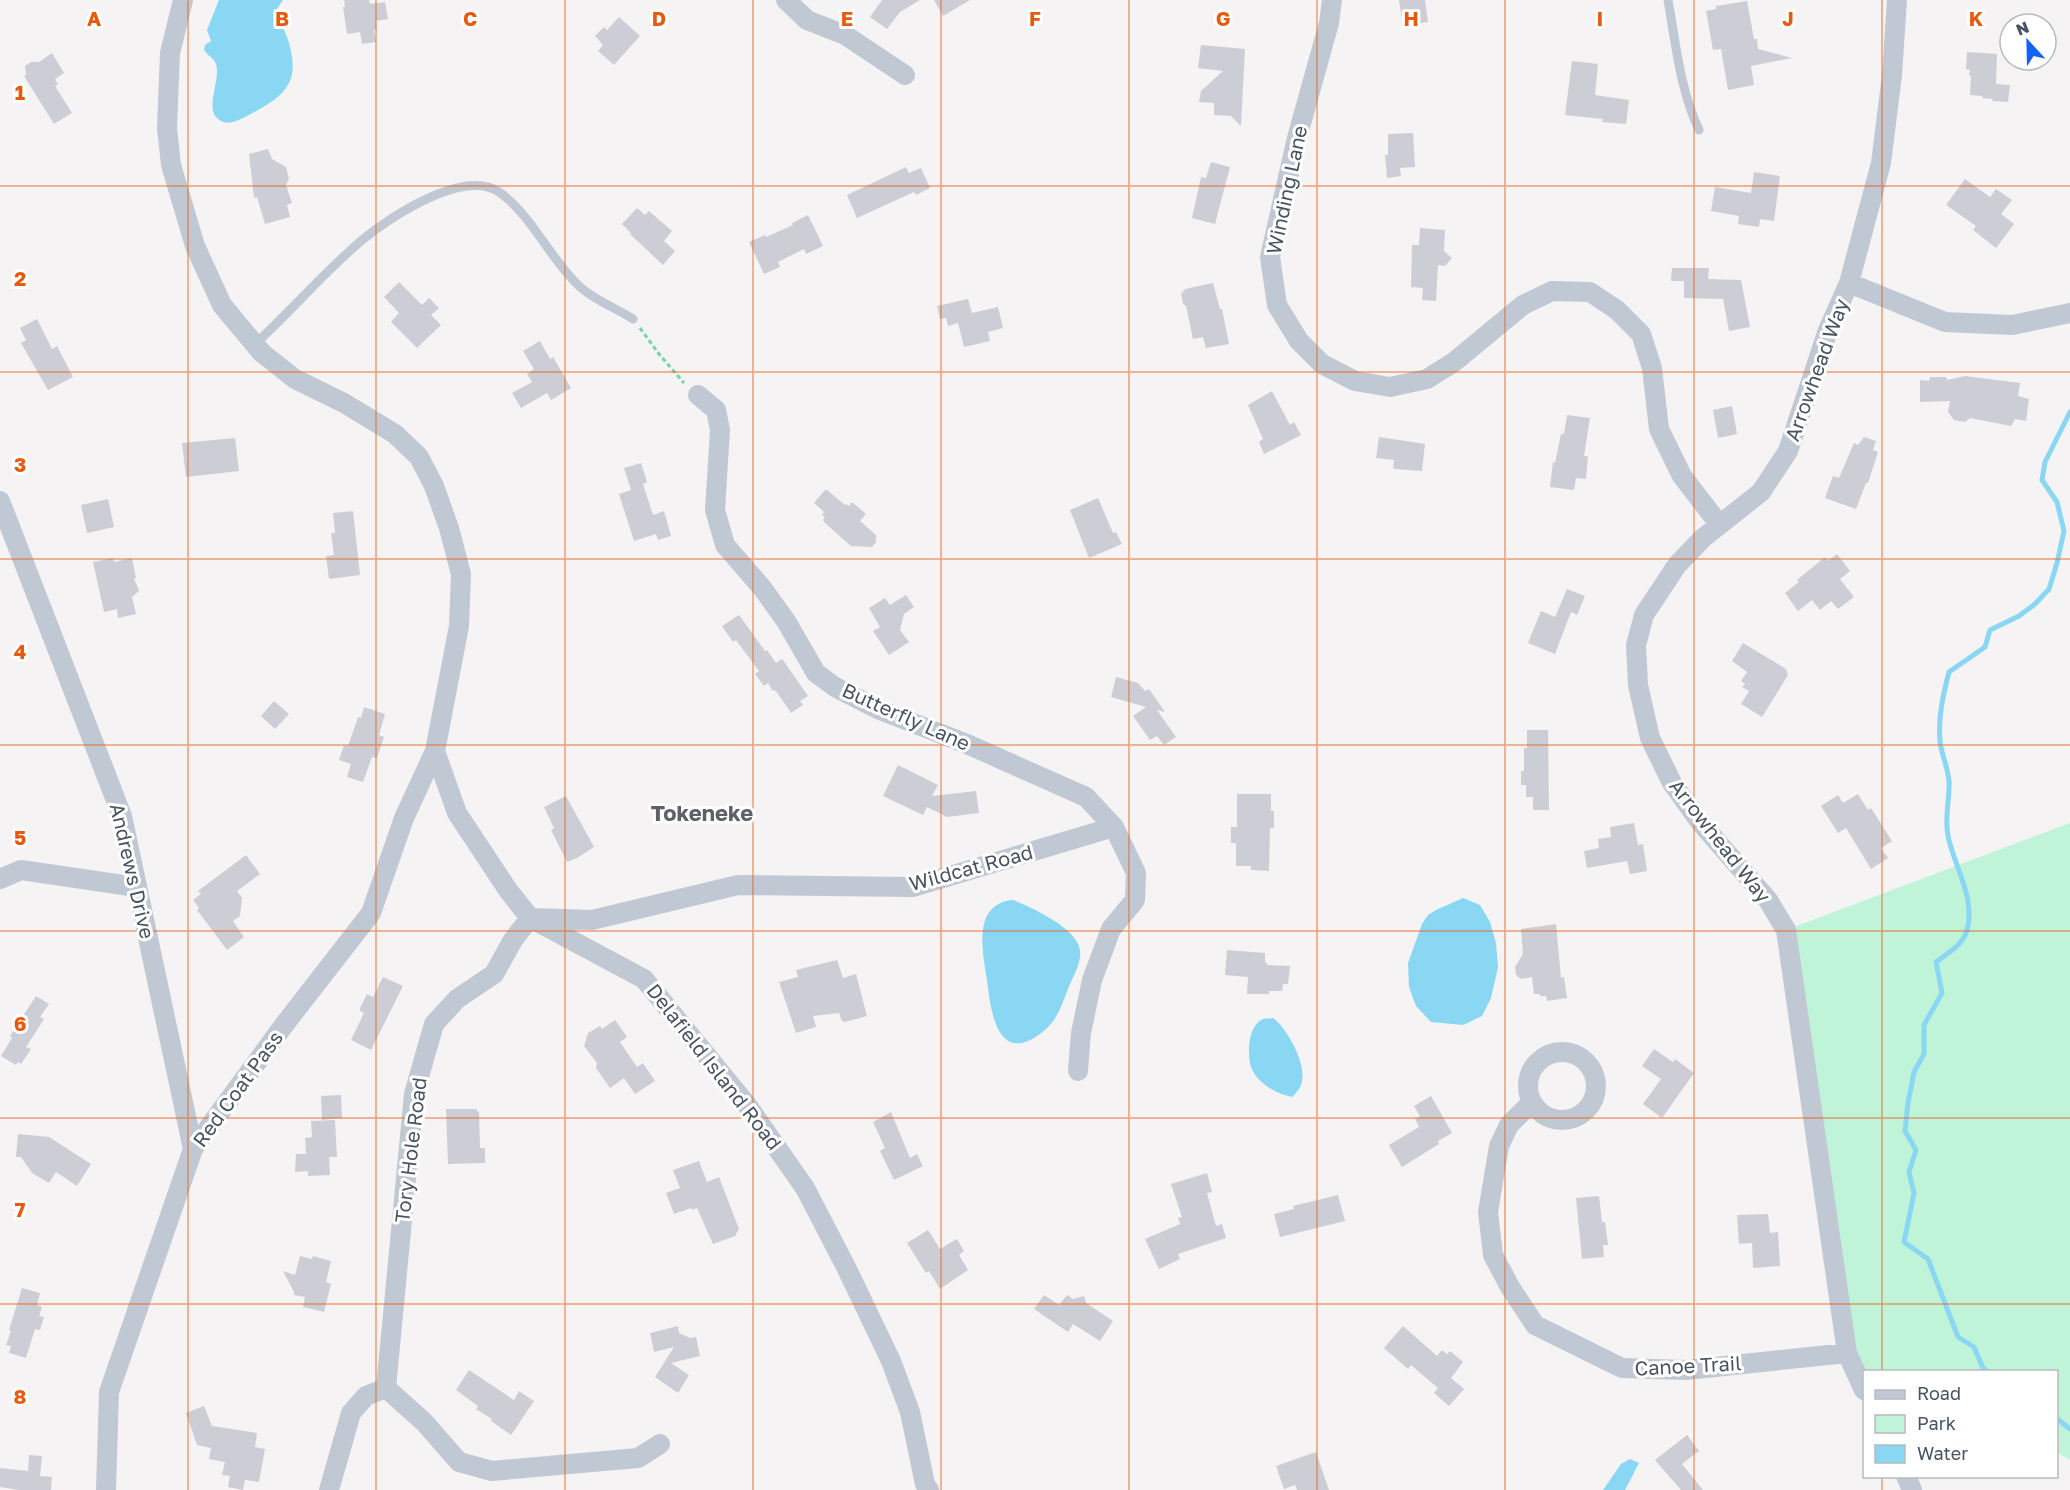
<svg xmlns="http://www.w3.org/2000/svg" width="2070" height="1490" font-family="'Golos Text',sans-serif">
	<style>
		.green { fill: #c0f4d8 }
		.water { fill: #8ad7f3 }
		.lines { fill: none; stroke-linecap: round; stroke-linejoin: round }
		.stream { stroke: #8ad7f3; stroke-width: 5 }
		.building { fill: #cdced5 }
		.path { stroke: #75d5ac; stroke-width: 3; stroke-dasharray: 4.5 3; stroke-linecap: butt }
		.service { stroke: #c0c9d3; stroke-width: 9 }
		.minor { stroke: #c0c9d3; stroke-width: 20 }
		.grid { fill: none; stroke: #e8590c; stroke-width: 1.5; stroke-opacity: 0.55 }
		.labels { text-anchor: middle; stroke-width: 6; stroke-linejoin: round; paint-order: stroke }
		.street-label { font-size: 20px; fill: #495462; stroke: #fff }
		.quarter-label { font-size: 22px; font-weight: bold; fill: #5e6268; stroke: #fff }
		.grid-label { font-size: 20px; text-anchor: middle; font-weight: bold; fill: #e8590c; stroke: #fff; stroke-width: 6; stroke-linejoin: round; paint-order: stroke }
	</style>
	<rect width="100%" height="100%" fill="#f5f3f3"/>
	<!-- green -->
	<path class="green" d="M2070 823V1460L2057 1452 2056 1372H1864L1847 1353 1786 930Z"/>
	<!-- water -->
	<path class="water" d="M219 0H283L275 12C278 21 284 28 287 37 303 84 284 96 247 116 237 121 226 127 217 118 205 107 221 80 216 64 214 58 208 56 204 50L205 45 211 41 207 30Z
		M1463 898 1480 905 1490 922 1496 943 1498 967 1491 998 1482 1016 1463 1025 1431 1022 1416 1006 1409 987 1408 963 1422 924 1428 915 1436 910Z
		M1013 900C1031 907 1077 928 1080 950 1082 963 1072 978 1068 989 1062 1004 1058 1018 1046 1029 1004 1066 992 1024 988 988 985 960 968 904 1013 900Z
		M1273 1018C1287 1028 1306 1063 1302 1081 1301 1088 1297 1092 1292 1097 1276 1094 1257 1083 1251 1067 1247 1054 1248 1025 1263 1019 1266 1018 1270 1019 1273 1018Z
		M1630 1459 1639 1463 1625 1490H1603L1621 1464Z"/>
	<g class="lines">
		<!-- stream -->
		<path class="stream" d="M1988 1372 1983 1368 1974 1347 1958 1337 1928 1259 1904 1242 1914 1193 1909 1172 1916 1150 1905 1131 1908 1103 1914 1072 1924 1054V1025L1942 993 1936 962C1948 953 1963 945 1967 930 1976 898 1954 866 1948 836 1944 818 1950 799 1949 781 1948 767 1941 754 1940 741 1938 717 1943 695 1949 672L1985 647 1990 630 2019 616 2035 604 2049 589 2057 563 2064 531 2057 502 2042 480 2045 462 2070 412
			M2056 1418 2070 1429"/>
	</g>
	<!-- building -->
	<path class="building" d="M344 0H369L370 4 385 2 388 19 376 21 377 29 374 30 376 42 362 44 360 32 347 34 343 7H345Z
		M882 0H920L900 12 887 29 870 17Z
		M934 0H970L943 16Z
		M1399 0H1425L1428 22 1403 26Z
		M1747 1 1754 39H1757L1758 49 1792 58 1751 66 1754 85 1728 90 1721 49 1713 50 1706 11 1716 9V6Z
		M619 17 640 36 614 65 598 51 603 45 595 36 604 27 607 30Z
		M1201 45 1245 49 1241 126 1231 116 1214 115V103L1199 102 1201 91 1223 71 1198 68Z
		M1967 52 1997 54 1996 84 2010 85 2008 102 1992 101 1993 99 1982 98 1983 96 1970 95 1971 76 1969 75 1970 70 1966 69Z
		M52 53 64 73 55 79 58 84 55 86 72 113 54 124 24 76 26 75 25 66 31 62H39Z
		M1572 61 1598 64 1595 95 1629 100 1626 124 1602 122 1603 119 1565 115Z
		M1413 133 1415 167 1400 168 1401 176 1387 178 1385 155H1388V134Z
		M268 149 272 159 286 167 289 179 286 185 292 203 287 205 290 217 265 224 257 197 254 198 249 154Z
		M1211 162 1230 167 1215 224 1192 218 1201 177 1206 178Z
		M906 167 909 173 921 168 930 188 916 195 914 192 857 218 847 195Z
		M1754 172 1780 176 1774 221 1760 219 1759 227 1738 224 1739 216 1711 211 1715 187 1751 193Z
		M1965 179 1990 197 1996 189 2012 200 2001 214 2014 224 1996 248 1973 230 1976 226 1946 205Z
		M637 208 645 215 649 211 672 231 664 241 675 251 663 265 630 234 631 233 622 224Z
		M808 215 823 246 806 254 804 249 778 262 780 267 764 274 749 242 765 235 766 237 793 225 792 223Z
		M1420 228 1445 230 1444 251 1452 258 1445 266 1438 265 1436 301 1422 300 1423 288 1411 287 1412 245H1419Z
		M1672 268H1709L1708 279 1741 280 1750 327 1729 331 1723 299 1684 298V281H1671Z
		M399 282 422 305 429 298 439 308 431 315 441 325 417 348 391 322 399 313 384 297Z
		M1213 283 1220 309H1222L1229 344 1206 348 1203 337 1193 339 1186 306 1183 304 1181 294 1185 289Z
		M968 299 972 313 998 307 1003 328 988 332 990 341 964 347 958 323 948 326 946 318 940 319 937 306Z
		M37 319 52 349 57 346 73 377 48 390 21 343 26 340 20 328Z
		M540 341 550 359 553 357 571 388 551 400 547 393 521 408 512 393 532 382 527 374 534 369 523 351Z
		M1965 376 2020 383 2018 396 2029 399 2026 421 2015 419 2011 426 1970 418 1965 422 1954 420 1948 412 1950 401 1920 402V380L1929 381 1930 377H1946L1947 380Z
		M1272 391 1290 425 1294 422 1301 435 1264 454 1259 442 1263 439 1248 405Z
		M1732 406 1737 434 1718 438 1713 410Z
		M1567 415 1590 418 1584 456H1588L1586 479 1576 478 1574 490 1550 487 1553 462 1555 463 1561 434H1564Z
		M1379 437 1425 444 1422 471 1395 469 1393 468 1394 460 1376 458Z
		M1864 437 1876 441 1873 450 1878 452 1868 483H1866L1856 509 1825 498 1833 476 1839 478 1854 443 1858 445Z
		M235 438 239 471 186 477 182 443Z
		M641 463 647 482 643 484 653 515 664 511 671 536 658 540 656 534 634 541 619 494 631 490 624 468Z
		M825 490H827L845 505 846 504 849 506 852 502 866 514 860 521 876 535V542L872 547 851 546 825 523 823 520 825 517 822 515 824 512 814 503Z
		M1098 498 1113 533 1116 532 1122 544 1089 558 1070 510Z
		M108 499 114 527 87 533 81 505Z
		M353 511 360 575 329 579 326 556 334 555 331 533H335L333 513Z
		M1837 554 1850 571 1840 579 1854 597 1838 609 1831 601 1820 610 1812 600 1798 611 1785 593 1799 582 1797 580 1825 557 1828 561Z
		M113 558 114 562 132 558 136 578H134L139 591 132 597 136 614 118 618 117 609 104 612 93 562Z
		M1567 589 1585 596 1577 615 1571 612 1555 654 1528 643 1541 611 1555 617Z
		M906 595 914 607 904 614 900 630 909 642 889 655 873 631 880 627 869 608 885 598 890 605Z
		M739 615 765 651 767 650 776 663 782 659 785 663 808 696 800 701 803 705 791 713 776 691 772 690 768 683 764 686 755 674 759 671 736 640 733 642 722 626Z
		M1743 643 1786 669 1788 675 1762 717 1741 704 1749 691 1742 687 1745 684 1741 681 1747 672 1732 661Z
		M1116 677 1138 683 1145 691 1149 689 1165 712 1157 710 1176 737 1164 745 1157 736 1150 740 1133 716 1146 707 1111 697Z
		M274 701 289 714 275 729 261 716Z
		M364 707 385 714 379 735 384 737 377 758 372 757 363 782 347 777 351 764 339 760 344 745 348 746 358 717 361 718Z
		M1527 730H1548L1549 810H1533V797H1526V785H1521V771H1524V748H1527Z
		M898 765 938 785 932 796 976 791 979 813 947 817 927 807 923 815 883 796Z
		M1237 794H1271V811H1274V828H1270L1269 871 1251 870V866H1236V843H1231V827H1237Z
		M1858 794 1868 810 1871 808 1892 841 1881 848 1888 858 1871 869 1846 828 1838 833 1821 806 1838 795 1843 803Z
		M566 796 594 847 577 858 567 862 551 830 554 828 544 807Z
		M1634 823 1638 845 1643 844 1647 871 1630 874 1627 861 1587 868 1584 851 1599 848 1598 839 1611 837 1610 827Z
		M246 855 260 874 237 891 242 898 240 916 233 921 244 937 227 950 197 910 199 908 193 900 201 894 198 891Z
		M1556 924 1561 978 1564 977 1567 998 1547 1001 1546 996H1540V994H1534L1532 977 1521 979 1516 975 1515 967 1523 954 1521 929Z
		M1227 950 1265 953V962L1267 963V965L1290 966 1288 984H1283L1282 991H1269V994H1247L1248 977 1225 975Z
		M837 960 843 978 856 974 867 1016 845 1022 842 1021 839 1013 813 1016 816 1027 796 1033 779 982 798 977 796 970Z
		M383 977 403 986 371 1050 351 1040 364 1013 360 1011V1008L367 994 373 997Z
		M36 996 49 1004 40 1017 44 1019 26 1047 31 1049 21 1064 18 1062 16 1065 1 1056 12 1038 10 1036Z
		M615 1020 627 1037 620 1042 637 1067 643 1063 655 1081 635 1094 624 1078 610 1088 596 1068 597 1063 584 1046 588 1033 600 1026 602 1029Z
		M1654 1049 1673 1062 1675 1059 1694 1073 1662 1118 1643 1104 1661 1079 1642 1066Z
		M341 1095 342 1118 322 1120 321 1096Z
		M1431 1096 1452 1133 1438 1141 1439 1144 1402 1167 1389 1145 1419 1127 1415 1119 1420 1116 1414 1106Z
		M446 1109H477V1112L479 1111 480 1148H485V1163L448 1164Z
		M891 1112 910 1158 917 1154 923 1166 894 1180 880 1151 885 1148 873 1122Z
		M335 1120 337 1157H329L330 1175 308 1176V1171L295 1172 296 1154H306L305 1138 312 1137 311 1121Z
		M18 1134 49 1137 91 1164 77 1186 56 1172 49 1183 32 1173 21 1157H16Z
		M699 1161 707 1182 719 1177 739 1229 735 1236 713 1244 697 1208 692 1210 691 1208 674 1214 666 1193 680 1188 673 1170Z
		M1207 1173 1212 1192 1207 1193 1216 1226 1222 1224 1226 1238 1178 1254 1180 1259 1159 1269 1145 1239 1180 1224 1178 1218 1182 1217 1171 1184Z
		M1338 1195 1345 1221 1280 1237 1274 1214 1294 1209 1293 1206Z
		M1599 1196 1602 1222H1605L1608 1245H1603L1604 1257 1582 1259 1576 1198Z
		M1768 1214 1770 1233 1778 1232 1780 1266 1753 1268 1752 1243 1739 1244 1737 1215Z
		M928 1230 940 1249 957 1239 964 1251 959 1255 968 1270 940 1289 929 1271 926 1273 907 1243Z
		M300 1256 312 1259 313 1256 331 1261 326 1282 331 1284 324 1312 303 1307 305 1297 294 1295V1292L283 1271 295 1275Z
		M22 1288 40 1293 37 1305 42 1307 39 1316 44 1317 40 1330 35 1329 26 1358 9 1353 11 1346 6 1345 11 1331 9 1330Z
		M1044 1295 1059 1305 1067 1295 1073 1299 1084 1296 1086 1303 1113 1321 1100 1341 1073 1324 1068 1332 1034 1309Z
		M678 1326 679 1333 690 1338 696 1337 700 1356 671 1363 689 1375 678 1393 655 1377 674 1347 654 1352 650 1333Z
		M1403 1326 1437 1356 1442 1350 1447 1354 1450 1351 1463 1362 1451 1378 1464 1389 1449 1406 1434 1393 1438 1388 1411 1365 1408 1369 1384 1348Z
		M469 1370 514 1400 519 1391 534 1401 511 1435 491 1421 492 1419 476 1409 478 1406 456 1390Z
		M204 1406 212 1426 257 1433 255 1447 265 1449 259 1482 245 1480 243 1490 228 1487 230 1476 222 1475 225 1462 209 1459 211 1448 197 1445 186 1413Z
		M1687 1435 1699 1451 1682 1464 1703 1490H1681L1655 1460Z
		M1316 1452 1329 1490H1297L1295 1485 1284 1489 1276 1466Z
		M29 1455 42 1456 40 1476 52 1477 51 1490H19L0 1487V1468L28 1471Z"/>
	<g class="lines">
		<!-- path -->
		<path class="path" d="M640 328 659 354 684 383"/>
		<!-- service -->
		<path class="service" d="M1668 0C1676 45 1680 89 1699 130
			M255 344C289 313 319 278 353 248 381 222 462 167 499 192 531 214 550 259 579 286 594 300 616 308 633 319"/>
		<!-- minor -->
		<path class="minor" d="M183 0 170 53 167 128 171 165 195 246 222 305 262 353 295 379 344 403 395 434 419 457 434 486 449 528 461 574 459 626 435 751 457 813 508 890 530 918 644 979 747 1105 805 1188 846 1267 891 1361 910 1412 925 1484 929 1490
			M786 0 807 20 845 35 905 75
			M1332 0 1329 23 1297 138 1270 257 1277 305 1299 341 1322 364 1355 381 1390 387 1427 379 1454 362 1523 305 1552 291 1590 292 1617 310 1641 334 1652 368 1659 429 1682 476 1719 524
			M1849 283 1945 322 2012 325 2070 313
			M698 395 716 410 720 430 715 510 725 545 763 589 786 621 816 673 835 687 880 710 967 744 1086 797 1114 827
			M0 501 122 816 193 1149
			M0 879 21 870 137 887
			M533 918 592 920 738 885 913 887 1114 827 1136 873 1135 900 1111 929 1092 980 1081 1033 1078 1071
			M1528 1086a34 34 0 1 1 68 0a34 34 0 1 1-68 0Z
			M1532 1102 1509 1125 1499 1146 1488 1212 1493 1255 1510 1287 1535 1325 1622 1368 1686 1370 1847 1353
			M386 1388 424 1422 459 1462 492 1471 638 1458 660 1444
			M1864 1390 1847 1353 1786 930 1768 900 1700 822 1672 783 1650 738 1638 685 1636 645 1644 615 1677 565 1703 538 1761 492 1788 451 1828 330 1849 283 1881 163 1892 75 1897 0
			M1906 1476 1912 1490
			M106 1490 109 1392 193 1149 284 1025 371 913 404 818 435 751
			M329 1490 351 1413 366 1396 386 1388 414 1094 434 1024 457 999 494 974 513 940 530 918"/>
	</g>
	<!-- grid -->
	<path class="grid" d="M188 0V1490M376 0V1490M565 0V1490M753 0V1490M941 0V1490M1129 0V1490M1317 0V1490M1505 0V1490M1694 0V1490M1882 0V1372M0 186H2070M0 372H2070M0 559H2070M0 745H2070M0 931H2070M0 1118H2070M0 1304H2070M1882 1476V1490"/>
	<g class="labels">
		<!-- street labels -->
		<g class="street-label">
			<text transform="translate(1287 190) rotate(-78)" y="7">Winding Lane</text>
			<text transform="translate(1817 370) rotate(-70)" y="7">Arrowhead Way</text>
			<text transform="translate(906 717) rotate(24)" y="7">Butterfly Lane</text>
			<text transform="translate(1720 841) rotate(52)" y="7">Arrowhead Way</text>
			<text transform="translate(971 868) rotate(-15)" y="7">Wildcat Road</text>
			<text transform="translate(132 871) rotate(77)" y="7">Andrews Drive</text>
			<text transform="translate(714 1067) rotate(52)" y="7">Delafield Island Road</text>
			<text transform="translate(238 1089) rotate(-54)" y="7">Red Coat Pass</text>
			<text transform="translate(411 1150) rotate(-83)" y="7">Tory Hole Road</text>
			<text transform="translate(1688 1366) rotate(-3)" y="7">Canoe Trail</text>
		</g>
		<!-- quarter labels -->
		<g class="quarter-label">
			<text x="702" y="821">Tokeneke</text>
		</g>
	</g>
	<g class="grid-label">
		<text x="94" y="26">A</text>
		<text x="282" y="26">B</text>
		<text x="470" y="26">C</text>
		<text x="659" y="26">D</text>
		<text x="847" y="26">E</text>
		<text x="1035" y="26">F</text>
		<text x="1223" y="26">G</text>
		<text x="1411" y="26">H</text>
		<text x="1600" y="26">I</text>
		<text x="1788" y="26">J</text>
		<text x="1976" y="26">K</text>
		<text x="20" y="100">1</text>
		<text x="20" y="286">2</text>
		<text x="20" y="472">3</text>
		<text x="20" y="659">4</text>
		<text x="20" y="845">5</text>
		<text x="20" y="1031">6</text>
		<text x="20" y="1217">7</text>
		<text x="20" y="1404">8</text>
	</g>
	<!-- legend -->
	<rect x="1863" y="1370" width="195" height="108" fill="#ffffff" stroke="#b6bbc0" stroke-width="1.5"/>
	<rect x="1875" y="1390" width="30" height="9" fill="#c0c9d3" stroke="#b6bbc0" stroke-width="1.5"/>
	<text x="1917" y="1400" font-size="18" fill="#495462">Road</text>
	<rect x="1875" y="1415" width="30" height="18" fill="#c0f4d8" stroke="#b6bbc0" stroke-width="1.5"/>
	<text x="1917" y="1430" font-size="18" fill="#495462">Park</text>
	<rect x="1875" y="1445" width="30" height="18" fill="#8ad7f3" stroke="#b6bbc0" stroke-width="1.5"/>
	<text x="1917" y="1460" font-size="18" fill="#495462">Water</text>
	<!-- north arrow -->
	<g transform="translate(2028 42) rotate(338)"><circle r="28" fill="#ffffff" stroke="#b6bbc0" stroke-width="1.5"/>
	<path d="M0-4.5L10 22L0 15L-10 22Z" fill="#0e63f4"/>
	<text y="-9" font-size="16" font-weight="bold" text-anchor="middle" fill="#495462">N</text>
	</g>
</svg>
